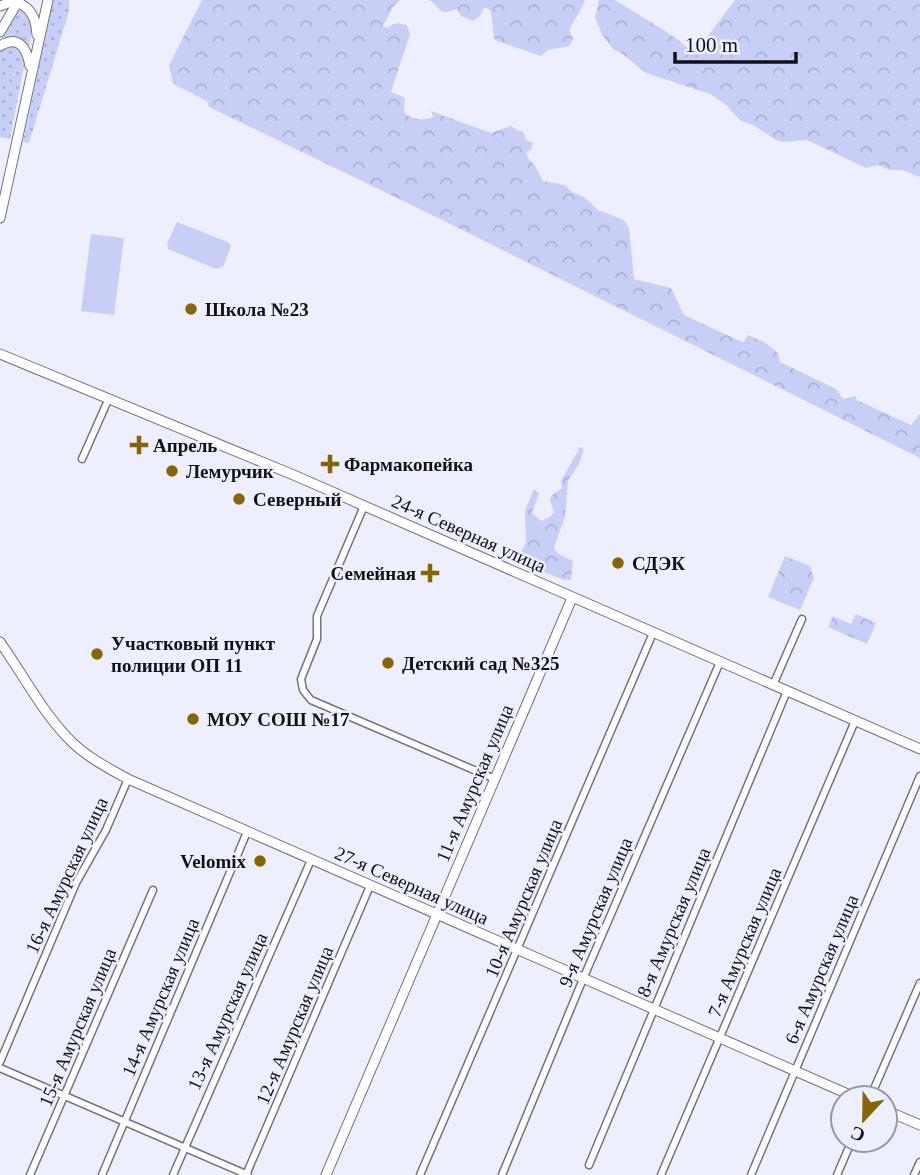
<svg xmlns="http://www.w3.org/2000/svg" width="920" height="1175" font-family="'Times New Roman',serif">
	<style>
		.grass { fill: url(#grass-dots) }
		.forest { fill: url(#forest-crowns) }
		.pitch { fill: #c8cff7 }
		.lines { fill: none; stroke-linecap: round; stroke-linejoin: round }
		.street-casing { stroke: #717384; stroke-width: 9 }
		.secondary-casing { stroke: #717384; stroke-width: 11 }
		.street { stroke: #fff; stroke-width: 6 }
		.secondary { stroke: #fff; stroke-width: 9 }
		.poi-dot { fill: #876500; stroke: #edeffe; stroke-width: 2.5 }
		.labels { text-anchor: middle; stroke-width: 5; stroke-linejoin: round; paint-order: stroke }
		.poi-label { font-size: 19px; font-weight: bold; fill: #111218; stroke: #edeffe; text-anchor: start }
		.street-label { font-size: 19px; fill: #111218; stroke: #edeffe }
	</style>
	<defs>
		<pattern id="grass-dots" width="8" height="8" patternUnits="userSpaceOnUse" patternTransform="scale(1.75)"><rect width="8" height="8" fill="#c8cff7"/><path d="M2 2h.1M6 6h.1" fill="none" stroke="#abb1d3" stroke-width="1.8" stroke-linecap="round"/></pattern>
		<pattern id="forest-crowns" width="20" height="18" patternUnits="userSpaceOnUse" patternTransform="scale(1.75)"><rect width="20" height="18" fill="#c8cff7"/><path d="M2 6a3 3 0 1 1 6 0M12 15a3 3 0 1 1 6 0" fill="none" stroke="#abb1d3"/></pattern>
	</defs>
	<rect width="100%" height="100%" fill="#edeffe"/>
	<!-- grass -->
	<path class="grass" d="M53 0H69V11L29 143 23 142Z
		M19 7C35 20 33 28 29 46L17 38 1 40Z
		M18 45 25 61 10 139 0 137V49L4 46Z"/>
	<!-- forest -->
	<path class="forest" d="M202 0H400L393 7 383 26 387 28C395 22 398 22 407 26L410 34 391 92 405 98 404 112C412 120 423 121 433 117L431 111 491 133 511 126 518 131H523L526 140 533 143 531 150 526 152 529 160 534 164 543 181 565 185 572 192 584 197 598 210 624 220 629 228 634 279 671 288 683 313 686 316 740 341 744 342 748 335 764 342 778 353 780 362 836 389 843 399 855 396 857 400 911 425 920 414V458L434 216 209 107 207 101 173 84 169 65Z
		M430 0H585C581 12 575 18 569 30L573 38 570 46 548 50 541 56 497 41 494 38 491 12 489 9 484 8 480 16 473 21 461 16 457 9C439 16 442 10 430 0Z
		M599 0H615L670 34 687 47 699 48 735 0H920V177L902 170H890L878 165 866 168 807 140 783 142 776 140 753 125 741 121 725 104 710 94 646 73 620 52 614 50 602 35 595 17Z
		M580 447 584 449 579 464 568 481 565 517 554 547 557 553 573 561 571 580H564L516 561 526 543 525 511 534 489 539 493 532 513 541 521 550 517 554 512 550 500 552 495 562 488 561 481Z
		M785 556 810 566 814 578 800 610 768 597Z
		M856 614 876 623 867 644 828 627 833 616 851 624Z"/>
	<!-- pitch -->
	<path class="pitch" d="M177 222 228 242 231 246 223 267 216 269 168 249 167 244Z
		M91 234 124 238 114 315 81 311Z"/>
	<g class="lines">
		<defs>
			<path id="street" d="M82 459 109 398
				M364 506 317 616V639L301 679 303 690 311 700 495 779
				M773 685 802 619
				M0 1062 76 883 106 830 128 779
				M0 1068 248 1175
				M870 1098 920 983
				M589 1165 787 691
				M30 1175 153 890
				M102 1175 247 832
				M173 1175 311 860
				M246 1175 370 886
				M420 1175 653 633
				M502 1175 583 979 720 662
				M661 1175 855 721
				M751 1175 920 776
				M837 1175 852 1140
				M914 1175 920 1162"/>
			<path id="secondary" d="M0 6 13 1C31 6 36 18 37 35
				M0 32 19 0
				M0 46C19 34 27 49 30 66
				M0 218 48 0
				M0 354 296 476 920 749
				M0 642C22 673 40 708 66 736 83 755 106 767 128 779L857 1098
				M885 1110 920 1125
				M326 1175 572 598"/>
		</defs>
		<!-- street casing -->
		<use href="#street" class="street-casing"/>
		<!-- secondary casing -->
		<use href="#secondary" class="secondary-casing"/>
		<!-- street -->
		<use href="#street" class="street"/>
		<!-- secondary -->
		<use href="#secondary" class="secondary"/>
	</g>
	<!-- markers -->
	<g class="poi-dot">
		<circle cx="191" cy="309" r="7"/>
		<path d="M135.5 434.5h7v7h7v7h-7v7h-7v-7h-7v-7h7z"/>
		<path d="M326.5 453.5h7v7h7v7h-7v7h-7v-7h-7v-7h7z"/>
		<circle cx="172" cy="471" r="7"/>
		<circle cx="239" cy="499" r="7"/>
		<circle cx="618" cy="563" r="7"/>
		<path d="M426.5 562.5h7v7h7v7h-7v7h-7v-7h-7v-7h7z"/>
		<circle cx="97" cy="654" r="7"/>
		<circle cx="388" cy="663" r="7"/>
		<circle cx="193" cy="719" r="7"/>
		<circle cx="260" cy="861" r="7"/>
	</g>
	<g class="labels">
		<!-- poi labels -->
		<g class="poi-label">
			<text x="205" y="316">Школа №23</text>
			<text x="153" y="452">Апрель</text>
			<text x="344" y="471">Фармакопейка</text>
			<text x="186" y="478">Лемурчик</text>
			<text x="253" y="506">Северный</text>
			<text x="632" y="570">СДЭК</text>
			<text x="416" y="580" text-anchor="end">Семейная</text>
			<text x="111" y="650">Участковый пункт<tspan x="111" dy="22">полиции ОП 11</tspan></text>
			<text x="402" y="670">Детский сад №325</text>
			<text x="207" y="726">МОУ СОШ №17</text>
			<text x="246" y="868" text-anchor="end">Velomix</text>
		</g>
		<!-- street labels -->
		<g class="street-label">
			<text transform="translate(469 533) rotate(24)" y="7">24-я Северная улица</text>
			<text transform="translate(474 783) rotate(-67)" y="7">11-я Амурская улица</text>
			<text transform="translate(66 875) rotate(-65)" y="7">16-я Амурская улица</text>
			<text transform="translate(412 885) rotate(24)" y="7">27-я Северная улица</text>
			<text transform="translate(523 898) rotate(-67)" y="7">10-я Амурская улица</text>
			<text transform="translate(595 912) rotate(-67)" y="7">9-я Амурская улица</text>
			<text transform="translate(673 922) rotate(-67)" y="7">8-я Амурская улица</text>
			<text transform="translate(744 942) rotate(-67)" y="7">7-я Амурская улица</text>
			<text transform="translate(821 969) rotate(-67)" y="7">6-я Амурская улица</text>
			<text transform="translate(160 997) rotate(-67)" y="7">14-я Амурская улица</text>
			<text transform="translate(227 1011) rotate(-66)" y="7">13-я Амурская улица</text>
			<text transform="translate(294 1025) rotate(-67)" y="7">12-я Амурская улица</text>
			<text transform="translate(77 1027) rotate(-67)" y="7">15-я Амурская улица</text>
		</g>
	</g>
	<!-- north arrow -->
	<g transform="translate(864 1119) rotate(202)"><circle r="33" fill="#edeffe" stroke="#9597a2" stroke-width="2"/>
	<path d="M0-5L12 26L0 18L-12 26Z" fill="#876500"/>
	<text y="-10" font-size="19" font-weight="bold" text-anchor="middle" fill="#111218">С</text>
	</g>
	<!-- scale -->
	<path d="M675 52v10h121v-10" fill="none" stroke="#111218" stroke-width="3.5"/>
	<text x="685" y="52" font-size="21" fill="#111218" stroke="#edeffe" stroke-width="5" paint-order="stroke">100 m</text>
</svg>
